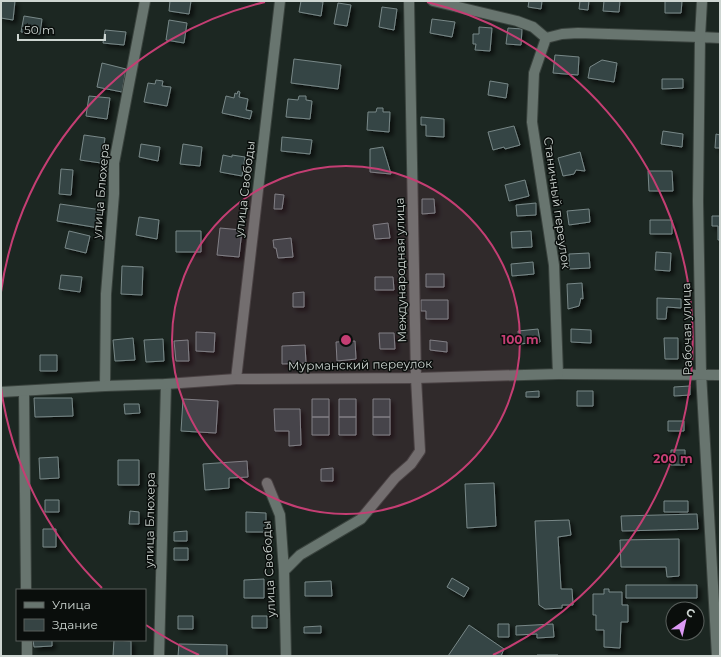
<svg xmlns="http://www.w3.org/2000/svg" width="721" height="657" font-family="Montserrat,sans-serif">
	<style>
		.building { fill: #364444; stroke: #788888; filter: url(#shadow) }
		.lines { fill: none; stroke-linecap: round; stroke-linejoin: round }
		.minor-casing { stroke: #3a433e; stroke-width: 12 }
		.tertiary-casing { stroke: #3a433e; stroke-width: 12 }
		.minor { stroke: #68756f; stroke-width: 10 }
		.tertiary { stroke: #68756f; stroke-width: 10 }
		.ring { fill: none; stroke: #c43e73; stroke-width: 2 }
		.labels { text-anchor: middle; stroke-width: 3; stroke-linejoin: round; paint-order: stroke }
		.street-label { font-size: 12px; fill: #cdd5d1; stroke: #0a0e0c }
		.centre { fill: #c43e73; stroke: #0a0e0c; stroke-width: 2 }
		.ring-label { font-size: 12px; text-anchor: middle; font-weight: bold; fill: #c43e73; stroke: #0a0e0c; stroke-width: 3; stroke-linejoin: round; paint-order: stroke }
	</style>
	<defs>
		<filter id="shadow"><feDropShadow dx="3.5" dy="3.5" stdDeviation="2" flood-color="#0009"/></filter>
	</defs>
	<rect width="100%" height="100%" fill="#1c2722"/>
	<!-- building -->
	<path class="building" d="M1 1H15L13 20 1 18Z
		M170 1H191L189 14 169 11Z
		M301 1H316L323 2 321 16 299 12Z
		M529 1H542L541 9 528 7Z
		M580 1H589L588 10 579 9Z
		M604 1H620L619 12 603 11Z
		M665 1H682L681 13H665Z
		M338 3 351 5 347 26 334 24Z
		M382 7 397 9 394 30 379 27Z
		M24 16 42 19 40 34 21 32Z
		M432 19 455 22 452 37 430 33Z
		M169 20 187 23 184 43 166 40Z
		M479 27 492 28 490 51 475 50 476 44H473V34H479Z
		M508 28 522 29 521 45 506 44Z
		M105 30 126 32 124 45 103 43Z
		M555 55 579 57 578 75 553 73Z
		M294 59 341 65 338 89 291 83Z
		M602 60 617 63 614 82 588 78 590 67Z
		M102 63 126 69 122 92 97 87Z
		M662 79H683V88L662 89Z
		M156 80 163 81 162 86 171 87 167 106 144 102 148 83 155 84Z
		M490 81 508 84 506 98 488 95Z
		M238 91 240 92 239 97 248 99 246 110 252 111 250 119 222 113 226 96 234 98 235 93 237 94Z
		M89 96 110 98 107 119 86 116Z
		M299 96H306V100L312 101 310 119 286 117 288 99 298 100Z
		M377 108H383V112H390L389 132 367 130 368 112H376Z
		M421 117 444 119V137L426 136V125H421Z
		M514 126 520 145 505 149 504 147 493 150 488 132Z
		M663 131 683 134 682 147 661 144Z
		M716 134 720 135V148H715Z
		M84 135 105 138 101 163 80 160Z
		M282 137 312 140 310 154 281 151Z
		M141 144 160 147 158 161 139 157Z
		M183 144 202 147 200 166 180 164Z
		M383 147 391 174 370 172V149Z
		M580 152 585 171 576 170 574 174 563 176 558 158Z
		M223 155 232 157V155L245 157 242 176 220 172Z
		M61 169 73 170 71 195 59 194Z
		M648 171H672L673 191H649Z
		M525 180 529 196 509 201 505 185Z
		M275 194 284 195 282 209H274Z
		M422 199H434L435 213 422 214Z
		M536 203V215L517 216 516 205Z
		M60 204 102 210 99 228 57 221Z
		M589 209 590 222 569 225 567 211Z
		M712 216H720V240H718V226H712Z
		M139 217 159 220 157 239 136 235Z
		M650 220H672V234H650Z
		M388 223 390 238 375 239 373 225Z
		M220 228 242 230 239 257 217 255Z
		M69 231 90 236 86 253 65 248Z
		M176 231H201V252H176Z
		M531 231 532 247 512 248 511 232Z
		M291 238 293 257 278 258 276 248H274L273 240Z
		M656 252 671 253 670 271 655 270Z
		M589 253 590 268 569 269V254Z
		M533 262 534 274 512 276 511 264Z
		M122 266 143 267 142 295 121 294Z
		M426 274H444V287H426Z
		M61 275 82 277 80 292 59 289Z
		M375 277H393L394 290H375Z
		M582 283 583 299 581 298 579 306 568 309 567 284Z
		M304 292V307H293V293Z
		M657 298 681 299V308L667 307 666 319H657Z
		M421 300H448V319H426V311H421Z
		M538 329 540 342 519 344 518 331Z
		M571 329 591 330V343L571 342Z
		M196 332 215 333 214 352 196 351Z
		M379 333H394L395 349H380Z
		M133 338 135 360 115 361 113 340Z
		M664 338H678V359H665Z
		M163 339 164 361 146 362 144 340Z
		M188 340 189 361H176L174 341Z
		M430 340 447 342V352L430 350Z
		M355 341 356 359 337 361 336 342Z
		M305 345 306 363 282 364V346Z
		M40 355H57V371H40Z
		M690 386V395L674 396V387Z
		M539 391V397H526V392Z
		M577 391H593V406H577Z
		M34 398H72L73 416 35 417Z
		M183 399 218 401 216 433 181 431Z
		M312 399H329V417H312Z
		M339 399H356V417H339Z
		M373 399H390V417H373Z
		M124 404H139L140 413 125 414Z
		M274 409H300L301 445 289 446V431H275Z
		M312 417H329V435H312Z
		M339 417H356V435H339Z
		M373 417H390V435H373Z
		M668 421H684V431H668Z
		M671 450H685V465H671Z
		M58 457 59 478 40 479 39 458Z
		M118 460H139V485H118Z
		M247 461 248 477 229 478V488L205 490 203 464Z
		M333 468V481H321V469Z
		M494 483 496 526 467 528 465 484Z
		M45 500H59V512H45Z
		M664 501H688V512H664Z
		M130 511 139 512V524H129Z
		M246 512 266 513V532H246Z
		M697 514 698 529 622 531 621 516Z
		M569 520 571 535 558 537 561 589H572L573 605H562V608L545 609 539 605 535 521Z
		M43 529H56V547H43Z
		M187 531V541H174V532Z
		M679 539V576L667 577 666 567H621L620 540Z
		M174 548H188V560H174Z
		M452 578 469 588 464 597 447 587Z
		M264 579V598H244V580Z
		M331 581 332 596H305V582Z
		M626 585H697V598H626Z
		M604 589H609V592H622V605H628V622H621L620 648 604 647V630H596V615H593V594H604Z
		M671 609H679H673V626H671Z
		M178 616H193V629H178Z
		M252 616H267V628H252Z
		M498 624H509V637H498Z
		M553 624 554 637 537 638V634L516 635V626Z
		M469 625 504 649 501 656H448Z
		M321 626V633H304V627Z
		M33 640H52V646L34 647Z
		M114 640 131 641V656H113Z
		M179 644 227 645V656H178Z
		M537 655H558V656H537Z"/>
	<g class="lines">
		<defs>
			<path id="minor" d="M433 1 517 21 533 27 546 38
				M558 374 720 375
				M236 379 280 1
				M105 386 106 294 114 194V163L145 1
				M24 391 26 590
				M267 483 280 515 284 571 286 656
				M284 571 300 555 361 519 395 478 411 464 420 451 416 378 409 1
				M27 640V656
				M159 656 166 384
				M717 656 701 373 698 201 700 37 720 38"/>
			<path id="tertiary" d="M1 392 105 386 166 384 236 379 416 378 558 374 554 265 532 122 534 73 546 38 562 34 578 33 700 37 702 1"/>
		</defs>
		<!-- minor casing -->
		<use href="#minor" class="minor-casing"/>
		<!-- tertiary casing -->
		<use href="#tertiary" class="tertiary-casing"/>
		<!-- minor -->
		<use href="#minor" class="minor"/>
		<!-- tertiary -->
		<use href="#tertiary" class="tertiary"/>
	</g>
	<!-- distance rings -->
	<circle cx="346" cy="340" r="174" fill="#c43e73" fill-opacity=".12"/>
	<g class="ring">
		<circle cx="346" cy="340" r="174"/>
		<path d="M199 655A348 348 0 0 1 146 625M102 588A348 348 0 0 1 1 388M1 292A348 348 0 0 1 265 2M427 2A348 348 0 0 1 493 655"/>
	</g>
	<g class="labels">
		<!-- street labels -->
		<g class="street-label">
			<text transform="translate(245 189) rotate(-83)" y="4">улица Свободы</text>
			<text transform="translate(101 191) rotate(-85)" y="4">улица Блюхера</text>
			<text transform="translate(557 203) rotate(82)" y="4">Станичный переулок</text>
			<text transform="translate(401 270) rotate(-91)" y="4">Международная улица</text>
			<text transform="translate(687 329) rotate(-91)" y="4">Рабочая улица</text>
			<text transform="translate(360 365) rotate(-1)" y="4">Мурманский переулок</text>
			<text transform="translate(150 520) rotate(-89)" y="4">улица Блюхера</text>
			<text transform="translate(269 569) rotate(-93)" y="4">улица Свободы</text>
		</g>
	</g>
	<circle cx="346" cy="340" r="6" class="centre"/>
	<g class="ring-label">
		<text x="520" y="344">100 m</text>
		<text x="673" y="463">200 m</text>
	</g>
	<!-- border -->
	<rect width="721" height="657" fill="none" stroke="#cdd5d1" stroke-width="4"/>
	<!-- legend -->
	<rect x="16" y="589" width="130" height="52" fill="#0a0e0c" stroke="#585e5b"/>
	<rect x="24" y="602" width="20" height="6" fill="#68756f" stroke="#585e5b"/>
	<text x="52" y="609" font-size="12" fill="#cdd5d1">Улица</text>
	<rect x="24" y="619" width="20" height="12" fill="#364444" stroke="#585e5b"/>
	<text x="52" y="629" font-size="12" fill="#cdd5d1">Здание</text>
	<!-- north arrow -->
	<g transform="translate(685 621) rotate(34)"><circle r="19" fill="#0a0e0c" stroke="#585e5b"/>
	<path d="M0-3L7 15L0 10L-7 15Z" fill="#dc99f4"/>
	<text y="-6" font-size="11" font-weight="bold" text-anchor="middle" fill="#cdd5d1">С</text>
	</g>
	<!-- scale -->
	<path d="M18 34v6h87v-6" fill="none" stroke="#cdd5d1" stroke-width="2"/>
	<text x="24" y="34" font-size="12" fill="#cdd5d1" stroke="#0a0e0c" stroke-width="3" paint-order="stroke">50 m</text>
</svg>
